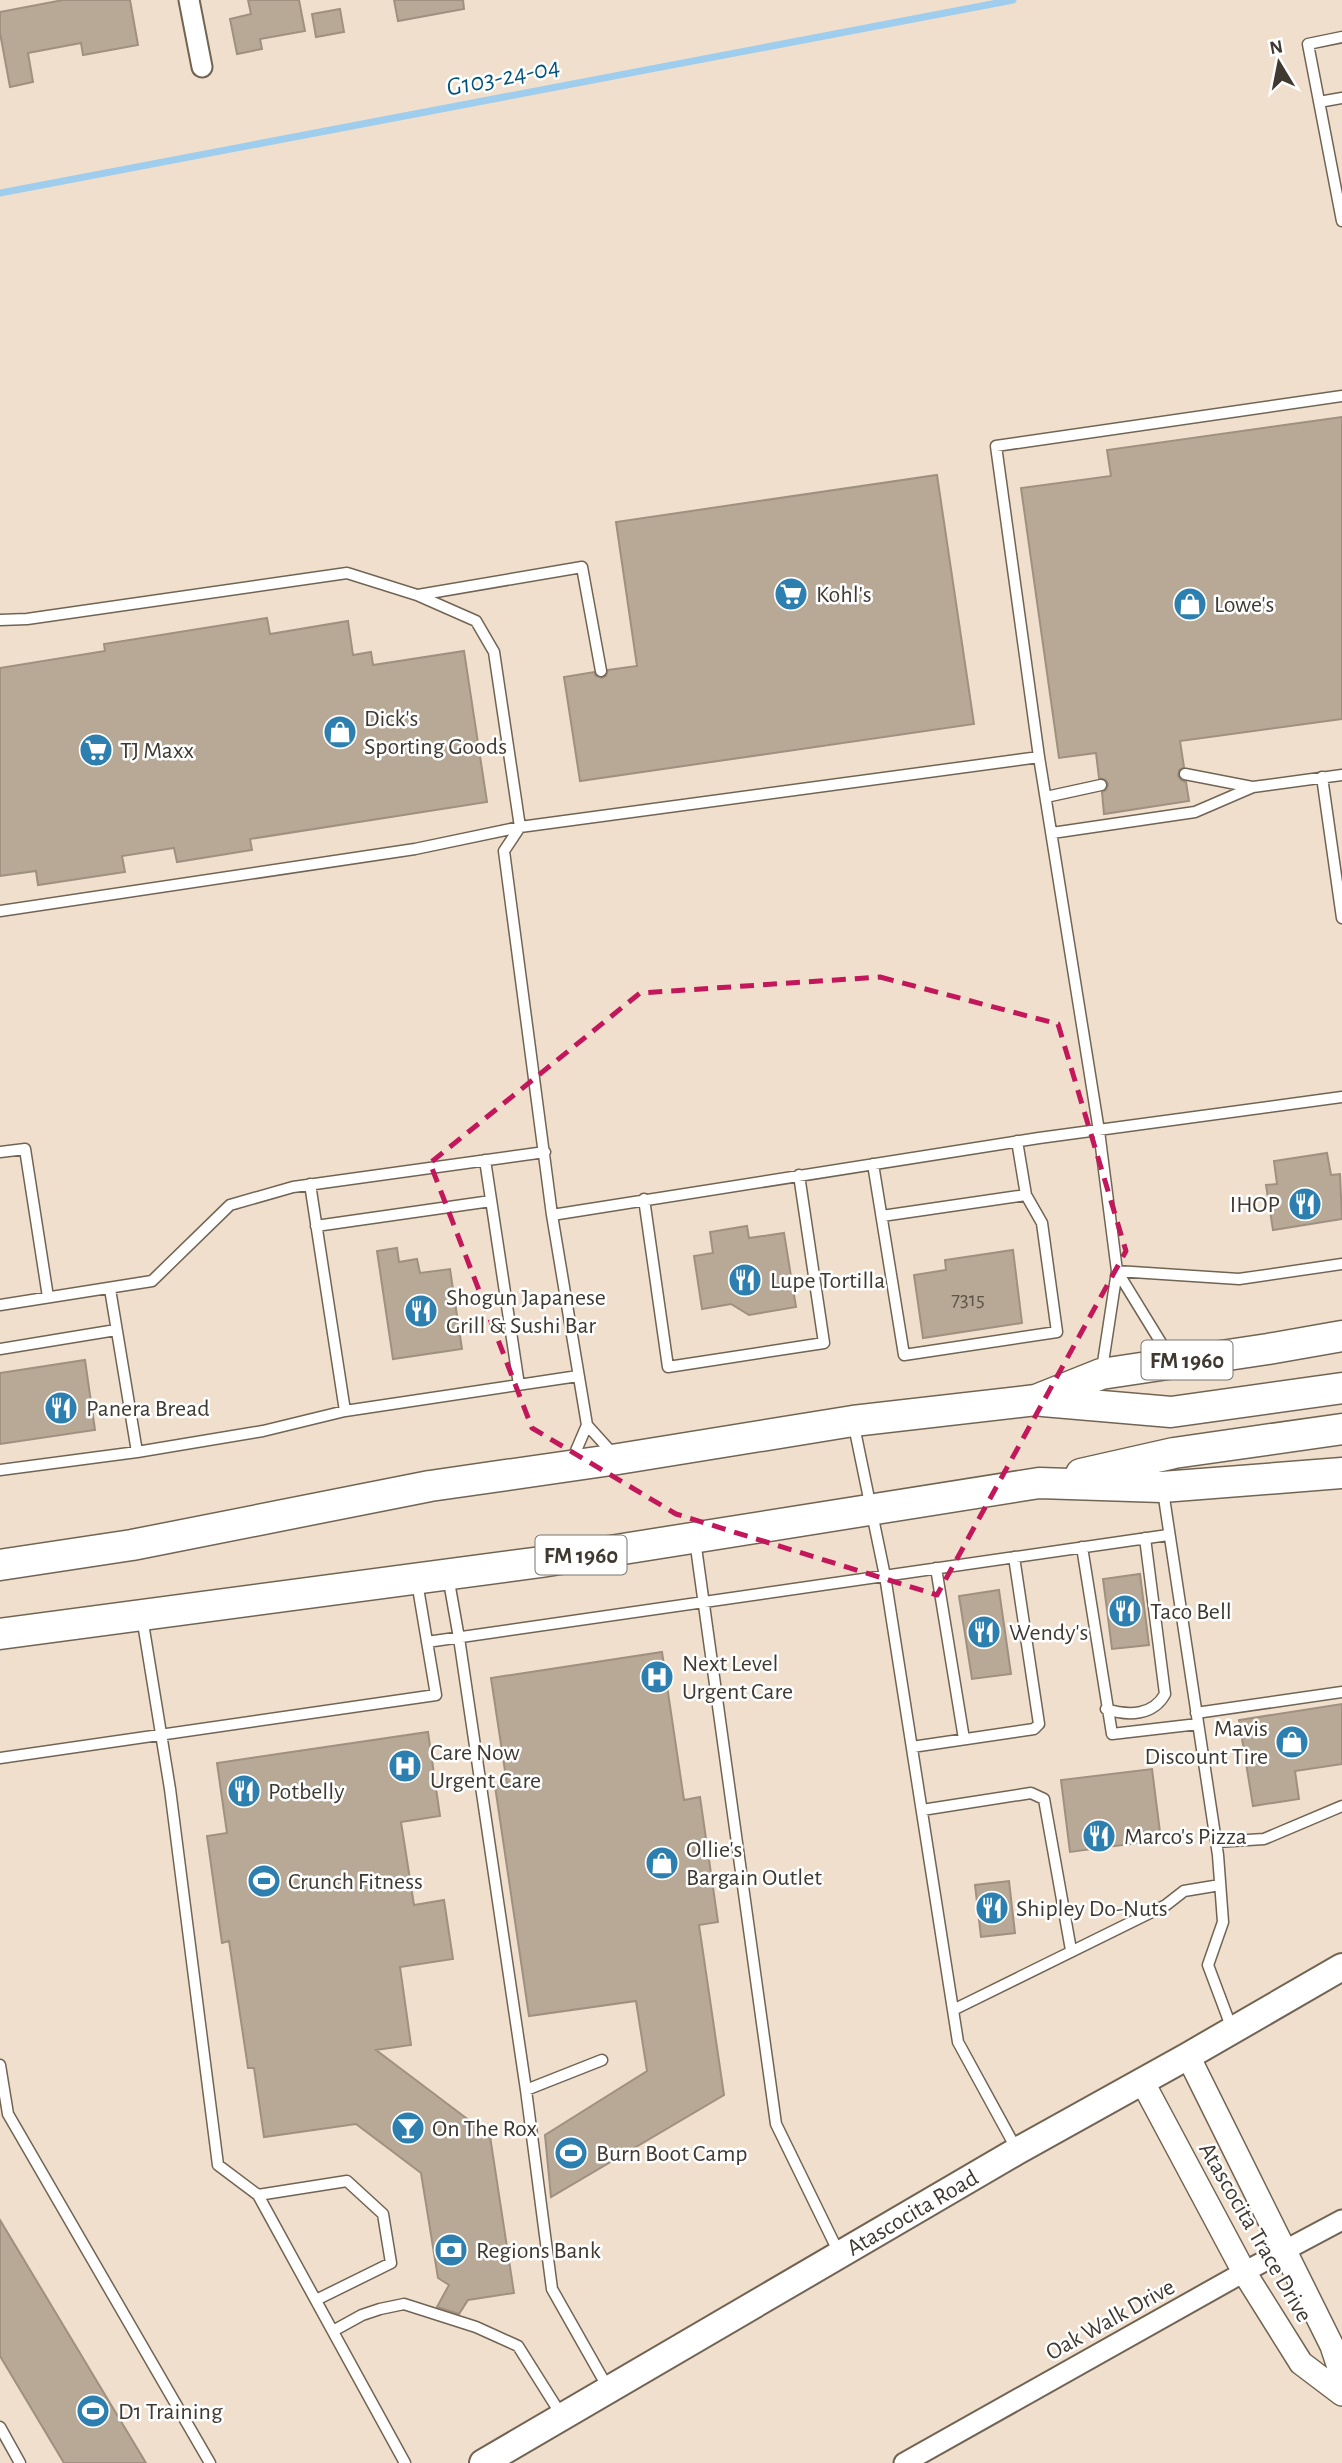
<svg xmlns="http://www.w3.org/2000/svg" width="1342" height="2463" font-family="'Alegreya Sans',sans-serif">
	<style>
		.lines { fill: none; stroke-linecap: round; stroke-linejoin: round }
		.stream { stroke: #9fcded; stroke-width: 7 }
		.building { fill: #b8a896; stroke: #a0907f; stroke-width: 2 }
		.service-casing { stroke: #726453; stroke-width: 13 }
		.minor-casing { stroke: #726453; stroke-width: 23 }
		.tertiary-casing { stroke: #726453; stroke-width: 26 }
		.secondary-casing { stroke: #726453; stroke-width: 30 }
		.primary-casing { stroke: #726453; stroke-width: 33 }
		.service { stroke: #fff; stroke-width: 10 }
		.minor { stroke: #fff; stroke-width: 19 }
		.tertiary { stroke: #fff; stroke-width: 23 }
		.secondary { stroke: #fff; stroke-width: 26 }
		.primary { stroke: #fff; stroke-width: 30 }
		.marked { fill: none; stroke: #c2185b; stroke-width: 5; stroke-dasharray: 14 9; stroke-linejoin: round }
		.labels { text-anchor: middle; stroke-width: 5; stroke-linejoin: round; paint-order: stroke }
		.number-label { font-size: 21px; fill: #5d554a }
		.shield { fill: #fff; stroke: #79746f; stroke-width: 2 }
		.shield-label { font-size: 23px; font-weight: bold; fill: #3f3931 }
		.poi-label { font-size: 24px; fill: #3f3931; stroke: #fff; text-anchor: start }
		.street-label { font-size: 24px; fill: #3f3931; stroke: #fff }
		.water-label { font-size: 26px; font-style: italic; fill: #00547d; stroke: #fff }
	</style>
	<rect width="100%" height="100%" fill="#f0dfcd"/>
	<g class="lines">
		<!-- stream -->
		<path class="stream" d="M0 193 1013 0"/>
	</g>
	<!-- building -->
	<path class="building" d="M63 0H130L138 45 83 55 81 43 28 53 33 82 10 87 0 33V12Z
		M248 0H299L305 31 260 39 262 49 237 54 230 19 251 14Z
		M394 0H463L464 9 398 21Z
		M340 9 344 32 316 37 312 14Z
		M1342 417V719L1180 741 1184 767 1179 770 1178 776 1181 780 1186 782 1189 801 1104 814 1102 792 1106 790 1108 784 1106 780 1099 778 1096 753 1059 758 1021 488 1111 476 1107 450Z
		M937 475 974 724 580 781 564 677 594 672 596 676 602 678 606 676 608 670 637 666 616 522Z
		M267 618 270 634 348 621 353 655 371 652 373 665 464 651 487 802 250 839 252 850 177 862 174 848 122 856 125 872 38 885 36 871 0 876V668L105 651 104 644Z
		M1327 1153 1331 1175 1340 1174 1342 1219 1273 1230 1266 1185 1277 1184 1274 1161Z
		M747 1226 749 1238 784 1233 796 1307 749 1315 731 1304 702 1309 694 1256 713 1253 710 1232Z
		M397 1248 399 1262 417 1259 420 1273 450 1269 462 1349 393 1359 377 1251Z
		M1013 1250 1022 1323 923 1338 914 1275 946 1270 945 1260Z
		M85 1360 95 1430 0 1444V1373Z
		M1140 1574 1149 1645 1112 1649 1103 1579Z
		M999 1590 1011 1674 972 1679 959 1596Z
		M662 1652 684 1800 700 1797 718 1922 699 1925 724 2095 551 2197 545 2135 647 2071 636 2001 529 2016 495 1786 507 1784 491 1678Z
		M1342 1704V1764L1295 1771 1299 1799 1253 1806 1239 1720Z
		M428 1732 440 1816 401 1822 414 1905 444 1900 453 1959 400 1967 411 2045 376 2050 490 2136 514 2293 468 2300 459 2314 437 2307 449 2285 438 2278 421 2173 356 2124 264 2137 254 2068H248L229 1941 222 1943 207 1836 227 1833 217 1763Z
		M1152 1769 1161 1840 1070 1852 1061 1780Z
		M1009 1881 1015 1933 981 1937 975 1885Z
		M0 2220 146 2463H64L0 2356Z"/>
	<g class="lines">
		<defs>
			<path id="service" d="M1342 37 1308 44 1342 221
				M1319 102 1342 98
				M418 595 582 567 601 671
				M0 620 27 619 347 573 417 595 476 621 494 652 520 827 504 851 552 1215 587 1425 572 1460
				M1039 757 996 446 1342 396
				M1185 774 1252 787
				M1322 777 1342 918
				M1046 797 1101 785
				M1052 833 1195 812 1253 787 1342 775
				M0 911 415 849 520 827 1039 757 1099 1131 1117 1271 1239 1279 1342 1264
				M0 1152 25 1149 48 1297
				M485 1160 519 1385
				M873 1164 904 1355 1057 1332 1042 1223 1026 1195 1017 1141
				M310 1184 345 1411
				M644 1199 668 1367 824 1343 799 1175
				M552 1215 1039 1138 1342 1097
				M882 1216 1026 1195
				M316 1226 491 1201
				M110 1289 137 1452
				M0 1305 152 1281 230 1205 293 1187 545 1152
				M0 1349 116 1330
				M1102 1369 1117 1271 1171 1359
				M587 1425 615 1456
				M854 1426 885 1576 958 2042 1017 2150
				M0 1470 137 1452 263 1431 345 1411 578 1376
				M1163 1491 1218 1855 1223 1922 1208 1965 1232 2029
				M695 1540 776 2124 839 2253
				M1082 1547 1112 1734 1198 1724
				M936 1568 964 1739
				M448 1576 459 1638 526 2090 602 2060
				M142 1617 170 1789 218 2165 258 2195 405 2463
				M427 1642 1168 1535
				M1106 1709C1128 1716 1153 1716 1165 1694L1145 1538
				M1196 1713 1342 1692
				M912 1747 1034 1729 1039 1724 1014 1557
				M0 1758 436 1695 417 1582
				M922 1810 1031 1793 1044 1799 1071 1950
				M1216 1842 1264 1839 1342 1806
				M953 2010 1166 1905 1184 1891 1220 1885
				M0 2065 8 2114 210 2463
				M526 2090 552 2289 608 2388
				M258 2195 347 2181 383 2214 391 2263 316 2300
				M333 2331 362 2315 380 2309 404 2304 476 2327 518 2346 562 2416
				M0 2427 20 2463"/>
			<path id="minor" d="M189 0 202 67
				M904 2463 1244 2272 1342 2220"/>
			<path id="tertiary" d="M1188 2056 1332 2346 1342 2376
				M1142 2081 1244 2272 1301 2363 1342 2394"/>
			<g id="secondary">
				<path id="s1" d="M483 2463 1017 2151 1188 2056 1342 1967"/>
			</g>
			<path id="primary" d="M1043 1401 1171 1412 1342 1388
				M1081 1474 1174 1453 1342 1429
				M0 1565 132 1545 430 1486 618 1459 853 1421 1036 1400 1101 1374 1268 1349 1342 1336
				M0 1634 541 1562 1039 1483 1162 1487 1342 1473"/>
		</defs>
		<!-- service casing -->
		<use href="#service" class="service-casing"/>
		<!-- minor casing -->
		<use href="#minor" class="minor-casing"/>
		<!-- tertiary casing -->
		<use href="#tertiary" class="tertiary-casing"/>
		<!-- secondary casing -->
		<use href="#secondary" class="secondary-casing"/>
		<!-- primary casing -->
		<use href="#primary" class="primary-casing"/>
		<!-- service -->
		<use href="#service" class="service"/>
		<!-- minor -->
		<use href="#minor" class="minor"/>
		<!-- tertiary -->
		<use href="#tertiary" class="tertiary"/>
		<!-- secondary -->
		<use href="#secondary" class="secondary"/>
		<!-- primary -->
		<use href="#primary" class="primary"/>
	</g>
	<!-- marked area -->
	<path class="marked" d="M880 977 1058 1024 1126 1251 937 1595 676 1514 532 1428 430 1163 640 993Z"/>
	<!-- icons -->
	<defs>
		<symbol id="supermarket-disc" viewBox="-11 -11 22 22"><circle r="9.5" fill="#2c7faf" stroke="#fff"/><path d="M-6-5.5h2.5l.6 2H6L4.5 2H-2.5L-4.4-4H-6ZM-1.5 3.2a1.3 1.3 0 1 0 .1 0ZM3 3.2a1.3 1.3 0 1 0 .1 0Z" fill="#fff"/></symbol>
		<symbol id="shop-disc" viewBox="-11 -11 22 22"><circle r="9.5" fill="#2c7faf" stroke="#fff"/><path d="M-5-2.5h2.3a2.7 3.5 0 0 1 5.4 0H5L5.5 6h-11ZM-1.5-2.5h3a1.5 2.3 0 0 0-3 0Z" fill="#fff"/></symbol>
		<symbol id="restaurant-disc" viewBox="-11 -11 22 22"><circle r="9.5" fill="#2c7faf" stroke="#fff"/><path d="M-5-6h1v4h1v-4h1v4h1v-4h1v5L-1.5 .5V6h-2V.5L-5-1ZM5-6V6H3V1.5H1.5Q1.5-4 5-6Z" fill="#fff"/></symbol>
		<symbol id="hospital-disc" viewBox="-11 -11 22 22"><circle r="9.5" fill="#2c7faf" stroke="#fff"/><path d="M-5-5h3v3.5h4V-5h3V5h-3V1.5h-4V5h-3Z" fill="#fff"/></symbol>
		<symbol id="stadium-disc" viewBox="-11 -11 22 22"><circle r="9.5" fill="#2c7faf" stroke="#fff"/><path d="M0-5a6.5 5 0 1 0 0 10a6.5 5 0 1 0 0-10ZM-3.5-1.8h7v3.6h-7Z" fill="#fff"/></symbol>
		<symbol id="bar-disc" viewBox="-11 -11 22 22"><circle r="9.5" fill="#2c7faf" stroke="#fff"/><path d="M-6-5H6L.8 .8V4.5H3.5V6h-7V4.5H-.8V.8Z" fill="#fff"/></symbol>
		<symbol id="bank-disc" viewBox="-11 -11 22 22"><circle r="9.5" fill="#2c7faf" stroke="#fff"/><path d="M-6-4H6V4H-6ZM0-2.3a2.3 2.3 0 1 0 0 4.6a2.3 2.3 0 1 0 0-4.6Z" fill="#fff"/></symbol>
	</defs>
	<g fill-rule="evenodd">
		<use href="#supermarket-disc" x="772" y="575" width="38" height="38"/>
		<use href="#shop-disc" x="1171" y="585" width="38" height="38"/>
		<use href="#shop-disc" x="321" y="713" width="38" height="38"/>
		<use href="#supermarket-disc" x="77" y="731" width="38" height="38"/>
		<use href="#restaurant-disc" x="1286" y="1185" width="38" height="38"/>
		<use href="#restaurant-disc" x="726" y="1261" width="38" height="38"/>
		<use href="#restaurant-disc" x="402" y="1292" width="38" height="38"/>
		<use href="#restaurant-disc" x="42" y="1389" width="38" height="38"/>
		<use href="#restaurant-disc" x="1106" y="1592" width="38" height="38"/>
		<use href="#restaurant-disc" x="965" y="1613" width="38" height="38"/>
		<use href="#hospital-disc" x="638" y="1658" width="38" height="38"/>
		<use href="#shop-disc" x="1273" y="1723" width="38" height="38"/>
		<use href="#hospital-disc" x="386" y="1747" width="38" height="38"/>
		<use href="#restaurant-disc" x="225" y="1772" width="38" height="38"/>
		<use href="#restaurant-disc" x="1080" y="1817" width="38" height="38"/>
		<use href="#shop-disc" x="643" y="1844" width="38" height="38"/>
		<use href="#stadium-disc" x="245" y="1862" width="38" height="38"/>
		<use href="#restaurant-disc" x="973" y="1889" width="38" height="38"/>
		<use href="#bar-disc" x="389" y="2109" width="38" height="38"/>
		<use href="#stadium-disc" x="552" y="2134" width="38" height="38"/>
		<use href="#bank-disc" x="432" y="2231" width="38" height="38"/>
		<use href="#stadium-disc" x="74" y="2392" width="38" height="38"/>
	</g>
	<g class="labels">
		<!-- number labels -->
		<g class="number-label">
			<text x="968" y="1306">7315</text>
		</g>
		<!-- shield labels -->
		<g class="shield">
			<rect x="1141.5" y="1340.5" width="91" height="39" rx="5"/>
			<rect x="535.5" y="1535.5" width="91" height="39" rx="5"/>
		</g>
		<g class="shield-label">
			<text x="1187" y="1368">FM 1960</text>
			<text x="581" y="1563">FM 1960</text>
		</g>
		<!-- poi labels -->
		<g class="poi-label">
			<text x="816" y="602">Kohl's</text>
			<text x="1214" y="612">Lowe's</text>
			<text x="364" y="726">Dick's<tspan x="364" dy="28">Sporting Goods</tspan></text>
			<text x="120" y="758">TJ Maxx</text>
			<text x="1280" y="1212" text-anchor="end">IHOP</text>
			<text x="770" y="1288">Lupe Tortilla</text>
			<text x="446" y="1305">Shogun Japanese<tspan x="446" dy="28">Grill &amp; Sushi Bar</tspan></text>
			<text x="86" y="1416">Panera Bread</text>
			<text x="1150" y="1619">Taco Bell</text>
			<text x="1009" y="1640">Wendy's</text>
			<text x="682" y="1671">Next Level<tspan x="682" dy="28">Urgent Care</tspan></text>
			<text x="1268" y="1736" text-anchor="end">Mavis<tspan x="1268" dy="28">Discount Tire</tspan></text>
			<text x="430" y="1760">Care Now<tspan x="430" dy="28">Urgent Care</tspan></text>
			<text x="268" y="1799">Potbelly</text>
			<text x="1124" y="1844">Marco's Pizza</text>
			<text x="686" y="1857">Ollie's<tspan x="686" dy="28">Bargain Outlet</tspan></text>
			<text x="288" y="1889">Crunch Fitness</text>
			<text x="1016" y="1916">Shipley Do-Nuts</text>
			<text x="432" y="2136">On The Rox</text>
			<text x="596" y="2161">Burn Boot Camp</text>
			<text x="476" y="2258">Regions Bank</text>
			<text x="118" y="2419">D1 Training</text>
		</g>
		<!-- street labels -->
		<g class="street-label">
			<text dy="8" stroke="none"><textPath href="#s1" startOffset="497">Atascocita Road</textPath></text>
			<text transform="translate(1256 2232) rotate(60)" y="8">Atascocita Trace Drive</text>
			<text transform="translate(1110 2319) rotate(-29)" y="8">Oak Walk Drive</text>
		</g>
		<!-- water labels -->
		<g class="water-label">
			<text transform="translate(503 76) rotate(-11)" y="9">G103-24-04</text>
		</g>
	</g>
	<!-- north arrow -->
	<g transform="translate(1279 63) rotate(350)" stroke="#ffffff" stroke-width="5" paint-order="stroke">
	<path d="M0-5L12 26L0 18L-12 26Z" fill="#3f3931"/>
	<text y="-10" font-size="19" font-weight="bold" text-anchor="middle" fill="#3f3931">N</text>
	</g>
</svg>
